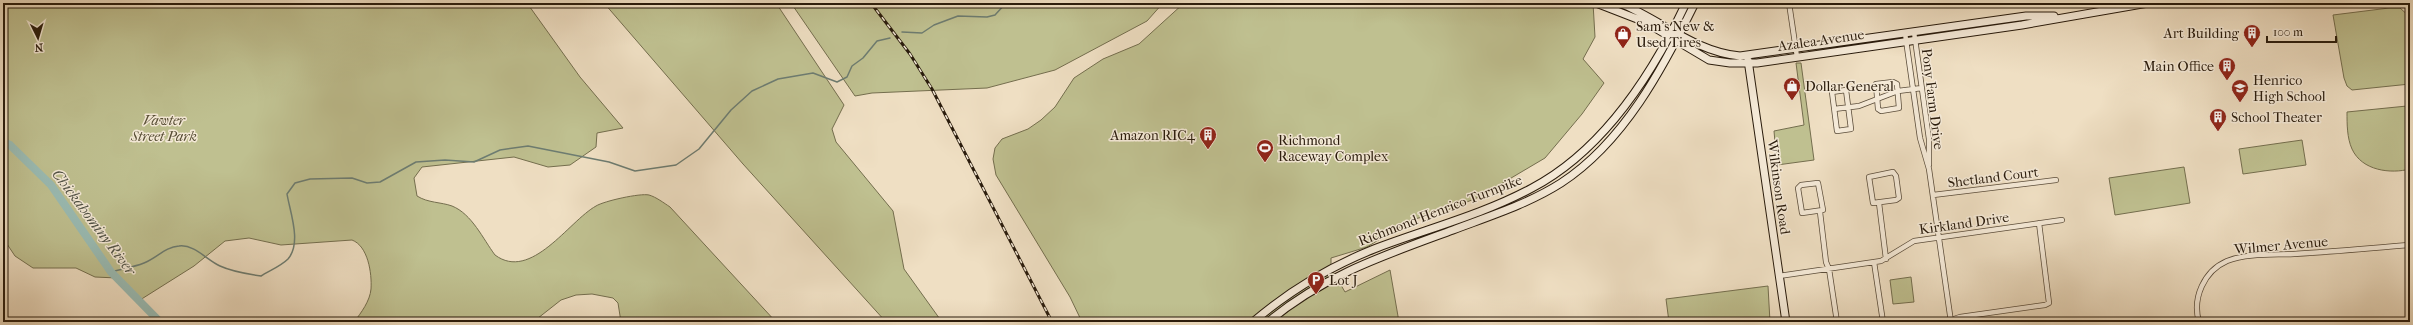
<svg xmlns="http://www.w3.org/2000/svg" width="2413" height="325" font-family="'IM FELL French Canon',serif">
	<style>
		.green { fill: #bfc090; stroke: #746e4e }
		.lines { fill: none; stroke-linecap: round; stroke-linejoin: round }
		.stream { stroke: #6d7c71; stroke-width: 1.5 }
		.river { stroke: #9abcb4; stroke-width: 8 }
		.street-casing { stroke: #5a4c3a; stroke-width: 6 }
		.secondary-casing { stroke: #291b0c; stroke-width: 9 }
		.street { stroke: #f5ead8; stroke-width: 4.5 }
		.secondary { stroke: #f5ead8; stroke-width: 7 }
		.rail-casing { stroke: #291b0c; stroke-width: 3 }
		.rail { stroke: #f5ead8; stroke-width: 1.5; stroke-dasharray: 4.5; stroke-linecap: butt }
		.labels { text-anchor: middle; stroke-width: 3; stroke-linejoin: round; paint-order: stroke }
		.poi-label { font-size: 14px; fill: #291b0c; stroke: #f5ead8; text-anchor: start }
		.street-label { font-size: 14px; fill: #291b0c; stroke: #f5ead8 }
		.park-label { font-size: 14px; font-style: italic; fill: #564d34; stroke: #f5ead8 }
		.water-label { font-size: 15px; font-style: italic; fill: #515347; stroke: #f5ead8 }
	</style>
	<rect width="100%" height="100%" fill="#efdfc3"/>
	<filter id="stains"><feTurbulence type="fractalNoise" baseFrequency=".005" numOctaves="4"/><feColorMatrix values="0 0 0 0 .2 0 0 0 0 .09 0 0 0 0 .02 0 0 0 .5 -.17"/></filter>
	<radialGradient id="worn" r=".72"><stop offset=".6" stop-color="#630" stop-opacity="0"/><stop offset="1" stop-color="#630" stop-opacity=".3"/></radialGradient>
	<!-- green -->
	<path class="green" d="M3 3H527L580 77 623 128 597 133 596 147 570 165 548 167 514 157 422 167 414 178 417 196C428 203 441 202 452 206 472 214 483 239 495 255 531 282 569 221 596 206 604 201 640 193 649 195 656 197 664 203 670 207L776 322H621L618 303 613 298 592 294 576 295 561 300 533 322H354C361 313 370 301 371 289 372 273 368 246 352 240L281 245 249 238 225 241 194 266 140 300 117 278 95 277 76 268H33L15 256 3 238Z
		M604 3H776L844 105 832 129 836 142 893 211 904 269 942 322H886L743 164Z
		M791 3H1163L1147 21 1055 70 987 88 872 93 855 96Z
		M1184 3H1593L1595 37 1583 59 1604 83 1582 114 1545 158 1479 197 1445 211 1411 220 1367 247 1331 258V268L1345 292 1390 270 1399 322H1082L1070 297 996 175 993 159 995 148 1002 139 1028 129 1041 120 1055 107 1074 78 1103 59 1139 44Z
		M2389 8H2400L2410 17V84L2352 90 2347 86 2344 78 2333 15Z
		M1796 63H1801L1814 160 1777 165 1774 131 1804 125Z
		M2407 106 2410 169C2391 174 2362 171 2352 149 2347 138 2347 124 2347 112Z
		M2302 140 2306 165 2243 174 2239 149Z
		M2184 167 2190 203 2115 215 2109 178Z
		M1911 277 1914 302 1893 304 1890 280Z
		M1768 286 1770 322H1669L1666 299Z"/>
	<g class="lines">
		<!-- stream -->
		<path class="stream" d="M902 32 922 33 934 25 958 16 987 17 995 15 1006 3
			M111 272C122 269 134 267 144 263 157 258 165 247 179 246 194 244 207 260 220 266 233 272 247 274 261 276 269 271 281 266 288 259 302 243 290 212 287 194L295 183 310 179 352 178 367 183 380 182 416 162 445 160 474 162 500 150 528 146 609 162 635 171 676 165 699 149 731 110 752 91 778 79 813 73 837 82 847 77 852 66 863 58 877 41 890 38"/>
		<!-- river -->
		<path class="river" d="M3 142 10 145 51 185 111 272 160 322"/>
		<defs>
			<path id="street" d="M1789 3 1797 57
				M1914 32 1929 139V165
				M1905 33 1920 138 1929 169 1951 322
				M1893 82 1897 84 1899 108 1881 111 1878 109 1876 84Z
				M1846 90 1851 129 1837 131 1832 92Z
				M1834 109 1859 106 1898 91 1922 88
				M1893 172 1896 176 1899 198 1896 200 1873 203 1869 177Z
				M1818 183 1823 210 1802 213 1798 188 1801 185Z
				M1933 195 2056 180
				M1879 203 1886 259
				M1820 212 1826 262 1829 269 1837 322
				M1874 262 1883 322
				M1779 276 1881 261 1914 241 2062 220
				M1951 320 1960 317 2045 305 2049 303 2039 223
				M2199 322C2192 298 2204 271 2227 261 2247 253 2273 255 2294 254 2333 252 2371 248 2410 245"/>
			<path id="secondary" d="M1596 3 1645 22 1709 60 1730 63H1757L2022 25 2148 3
				M1620 3C1661 20 1695 52 1740 56L2026 16H2054
				M1748 60 1786 322
				M1253 322C1289 291 1329 267 1374 249 1426 229 1482 215 1532 188 1604 150 1652 75 1686 3
				M1268 322C1324 275 1385 255 1453 230 1490 216 1528 204 1561 183 1624 142 1663 68 1695 3"/>
		</defs>
		<!-- street casing -->
		<use href="#street" class="street-casing"/>
		<!-- secondary casing -->
		<use href="#secondary" class="secondary-casing"/>
		<!-- street -->
		<use href="#street" class="street"/>
		<!-- secondary -->
		<use href="#secondary" class="secondary"/>
		<defs>
			<path id="rail" d="M871 3 910 54 932 89 1052 322"/>
		</defs>
		<!-- rail casing -->
		<use href="#rail" class="rail-casing"/>
		<!-- rail -->
		<use href="#rail" class="rail"/>
	</g>
	<!-- icons -->
	<defs>
		<symbol id="building-pin" viewBox="-11 -11 22 30"><path d="M0 17L-7.5 6A9.5 9.5 0 1 1 7.5 6Z" fill="#8f2418" stroke="#f5ead8"/><path d="M-4-6H4V6H1V3H-1V6H-4ZM-2.5-4.3h1.7v1.8h-1.7ZM.8-4.3h1.7v1.8H.8ZM-2.5-1h1.7V.8h-1.7ZM.8-1h1.7V.8H.8Z" fill="#fff"/></symbol>
		<symbol id="shop-pin" viewBox="-11 -11 22 30"><path d="M0 17L-7.5 6A9.5 9.5 0 1 1 7.5 6Z" fill="#8f2418" stroke="#f5ead8"/><path d="M-5-2.5h2.3a2.7 3.5 0 0 1 5.4 0H5L5.5 6h-11ZM-1.5-2.5h3a1.5 2.3 0 0 0-3 0Z" fill="#fff"/></symbol>
		<symbol id="school-pin" viewBox="-11 -11 22 30"><path d="M0 17L-7.5 6A9.5 9.5 0 1 1 7.5 6Z" fill="#8f2418" stroke="#f5ead8"/><path d="M0-5L7-2L0 1L-7-2ZM-4 1L0 2.5L4 1V4Q0 6-4 4Z" fill="#fff"/></symbol>
		<symbol id="stadium-pin" viewBox="-11 -11 22 30"><path d="M0 17L-7.5 6A9.5 9.5 0 1 1 7.5 6Z" fill="#8f2418" stroke="#f5ead8"/><path d="M0-5a6.5 5 0 1 0 0 10a6.5 5 0 1 0 0-10ZM-3.5-1.8h7v3.6h-7Z" fill="#fff"/></symbol>
		<symbol id="parking-pin" viewBox="-11 -11 22 30"><path d="M0 17L-7.5 6A9.5 9.5 0 1 1 7.5 6Z" fill="#8f2418" stroke="#f5ead8"/><path d="M-3.5-5.5H1a3.5 3.5 0 0 1 0 7H-1V5.5H-3.5ZM-1-3.4V-.6H.8a1.4 1.4 0 0 0 0-2.8Z" fill="#fff"/></symbol>
	</defs>
	<g fill-rule="evenodd">
		<use href="#building-pin" x="2242" y="23" width="20" height="27"/>
		<use href="#shop-pin" x="1613" y="24" width="20" height="27"/>
		<use href="#building-pin" x="2217" y="56" width="20" height="27"/>
		<use href="#shop-pin" x="1782" y="76" width="20" height="27"/>
		<use href="#school-pin" x="2230" y="78" width="20" height="27"/>
		<use href="#building-pin" x="2208" y="107" width="20" height="27"/>
		<use href="#building-pin" x="1198" y="125" width="20" height="27"/>
		<use href="#stadium-pin" x="1255" y="138" width="20" height="27"/>
		<use href="#parking-pin" x="1306" y="270" width="20" height="27"/>
	</g>
	<g class="labels">
		<!-- poi labels -->
		<g class="poi-label">
			<text x="1636" y="31">Sam's New &amp;<tspan x="1636" dy="16">Used Tires</tspan></text>
			<text x="2239" y="38" text-anchor="end">Art Building</text>
			<text x="2214" y="71" text-anchor="end">Main Office</text>
			<text x="2253" y="85">Henrico<tspan x="2253" dy="16">High School</tspan></text>
			<text x="1805" y="91">Dollar General</text>
			<text x="2231" y="122">School Theater</text>
			<text x="1195" y="140" text-anchor="end">Amazon RIC4</text>
			<text x="1278" y="145">Richmond<tspan x="1278" dy="16">Raceway Complex</tspan></text>
			<text x="1329" y="285">Lot J</text>
		</g>
		<!-- street labels -->
		<g class="street-label">
			<text transform="translate(1821 40) rotate(-8)" y="5">Azalea Avenue</text>
			<text transform="translate(1933 99) rotate(83)" y="5">Pony Farm Drive</text>
			<text transform="translate(1993 177) rotate(-7)" y="5">Shetland Court</text>
			<text transform="translate(1779 187) rotate(82)" y="5">Wilkinson Road</text>
			<text transform="translate(1440 210) rotate(-21)" y="5">Richmond Henrico Turnpike</text>
			<text transform="translate(1964 223) rotate(-8)" y="5">Kirkland Drive</text>
			<text transform="translate(2281 245) rotate(-5)" y="5">Wilmer Avenue</text>
		</g>
		<!-- park labels -->
		<g class="park-label">
			<text x="164" y="125">Vawter<tspan x="164" dy="16">Street Park</tspan></text>
		</g>
		<!-- water labels -->
		<g class="water-label">
			<text transform="translate(94 222) rotate(53)" y="5">Chickahominy River</text>
		</g>
	</g>
	<!-- margin -->
	<rect width="2413" height="325" fill="none" stroke="#efdfc3" stroke-width="16"/>
	<rect x="4" y="4" width="2405" height="317" fill="none" stroke="#291b0c" stroke-width="2"/>
	<rect x="8" y="8" width="2397" height="309" fill="none" stroke="#291b0c"/>
	<!-- north arrow -->
	<g transform="translate(38 38) rotate(175)" stroke="#f5ead8" stroke-width="3" paint-order="stroke">
	<path d="M0-3L7 15L0 10L-7 15Z" fill="#291b0c"/>
	<text y="-6" font-size="11" font-weight="bold" text-anchor="middle" fill="#291b0c">N</text>
	</g>
	<!-- scale -->
	<path d="M2267 36v6h69v-6" fill="none" stroke="#291b0c" stroke-width="2"/>
	<text x="2273" y="36" font-size="12" fill="#291b0c" stroke="#f5ead8" stroke-width="3" paint-order="stroke">100 m</text>
	<rect width="100%" height="100%" filter="url(#stains)"/>
	<rect width="100%" height="100%" fill="url(#worn)"/>
</svg>
